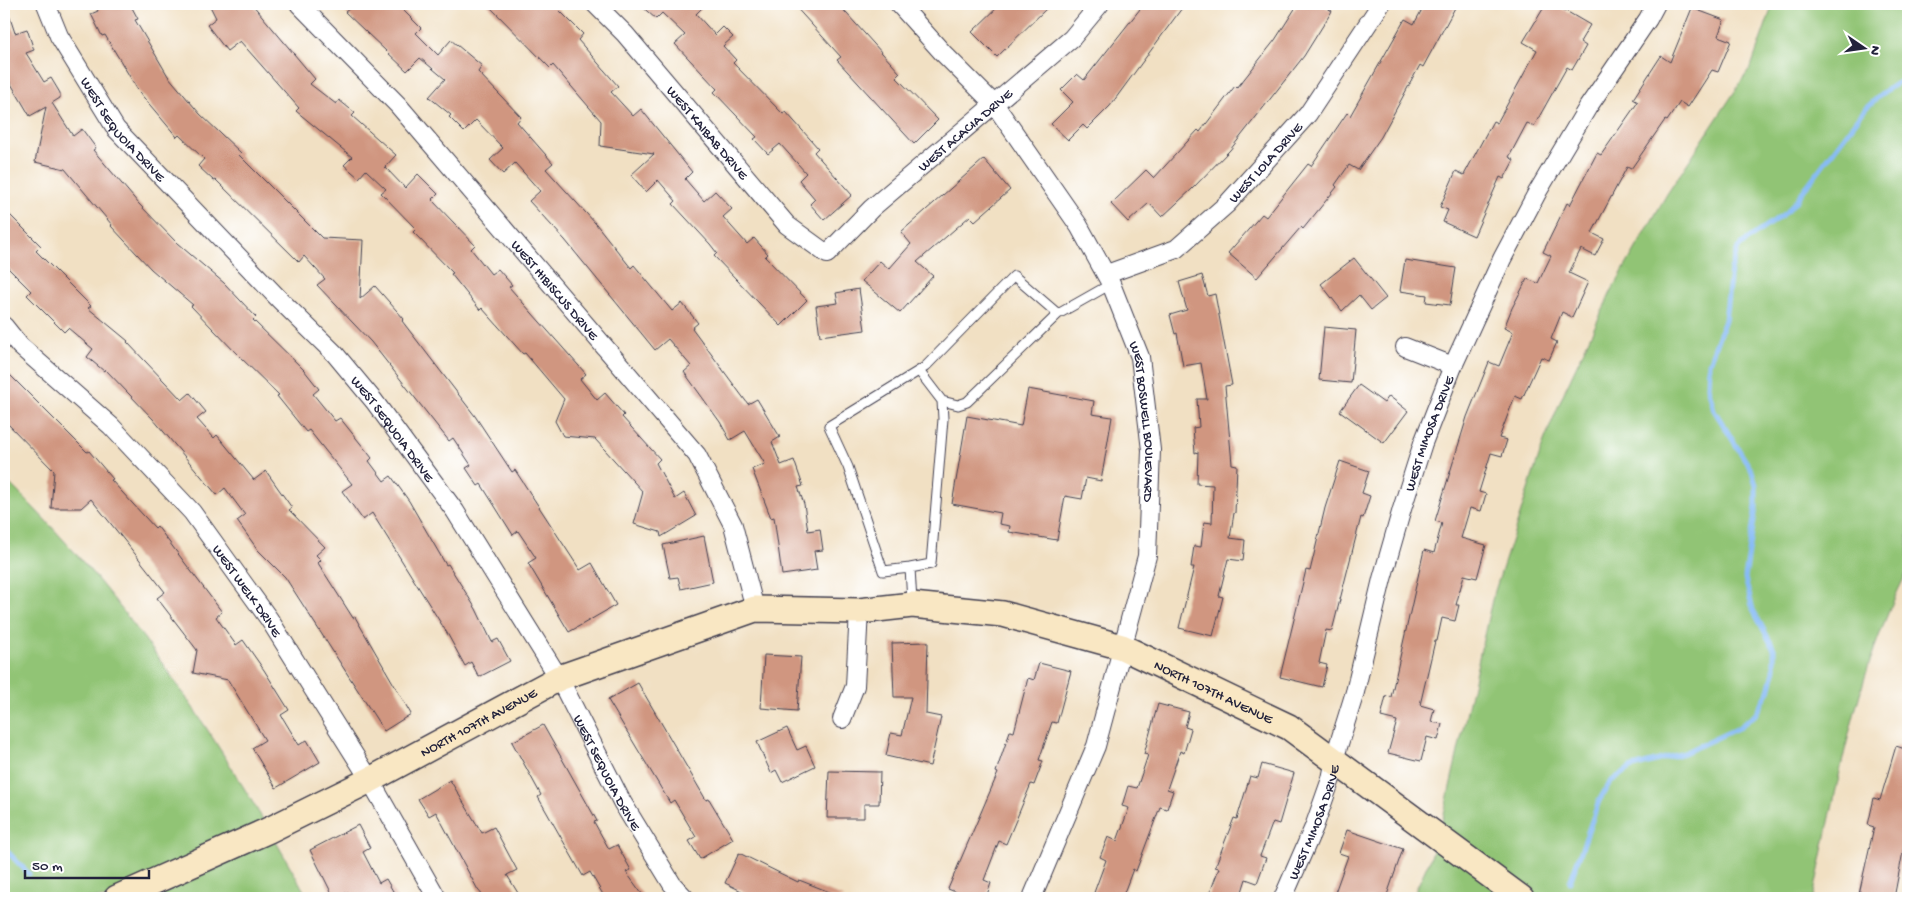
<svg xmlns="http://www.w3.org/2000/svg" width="1912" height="902" font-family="'Gochi Hand',sans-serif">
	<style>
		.green { fill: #91c475; stroke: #5a7358 }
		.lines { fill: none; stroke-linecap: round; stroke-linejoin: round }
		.stream { stroke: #87bbf5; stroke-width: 5 }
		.building { fill: #d09680 }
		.lane-casing { stroke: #413e4f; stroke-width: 11 }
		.street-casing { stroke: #413e4f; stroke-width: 20 }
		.secondary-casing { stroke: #413e4f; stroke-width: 28 }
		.lane { stroke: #fff; stroke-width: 9 }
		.street { stroke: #fff; stroke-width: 18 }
		.secondary { stroke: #f9e7c3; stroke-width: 25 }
		.labels { text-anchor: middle; stroke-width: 4; stroke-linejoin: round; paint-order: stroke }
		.street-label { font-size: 14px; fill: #22223b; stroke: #fff }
	</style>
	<rect width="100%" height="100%" fill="#fff"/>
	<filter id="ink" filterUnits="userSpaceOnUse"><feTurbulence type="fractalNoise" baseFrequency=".02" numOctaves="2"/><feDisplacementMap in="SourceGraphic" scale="10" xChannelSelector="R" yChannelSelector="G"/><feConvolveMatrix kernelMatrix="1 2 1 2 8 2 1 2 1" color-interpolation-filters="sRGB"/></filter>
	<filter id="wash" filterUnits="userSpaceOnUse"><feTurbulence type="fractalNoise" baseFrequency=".0096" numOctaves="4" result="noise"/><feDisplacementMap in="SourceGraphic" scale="20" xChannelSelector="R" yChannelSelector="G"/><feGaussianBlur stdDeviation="1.12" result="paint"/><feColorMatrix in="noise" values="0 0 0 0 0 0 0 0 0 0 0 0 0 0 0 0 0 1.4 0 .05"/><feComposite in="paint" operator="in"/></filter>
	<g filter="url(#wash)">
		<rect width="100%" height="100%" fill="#f1e0c3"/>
		<!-- green -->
		<path class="green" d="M1773 4H1908V570C1856 671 1837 787 1813 898H1412L1431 857 1443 818 1492 600 1544 441 1565 390 1612 290 1667 194 1751 67Z
			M4 478C133 603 221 743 308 898H4Z"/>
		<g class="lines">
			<!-- stream -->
			<path class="stream" d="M4 848 29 874
				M1570 882 1599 801 1610 782 1630 768 1684 753 1738 728 1755 715 1769 691 1774 672V649L1753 610 1745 578 1756 507V486L1752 471 1714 410 1708 387 1709 363 1725 320 1731 270 1738 248 1748 239 1788 211 1866 108 1885 91 1908 76"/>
		</g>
		<g id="blocks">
			<!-- building -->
			<path class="building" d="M95 4H130L138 19 135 20 168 76 200 114 241 153 239 155 322 238 363 240 360 299 375 286 404 319 402 321 475 416 512 472 515 470 580 570 592 563 616 605 569 632 528 563 536 558 518 531 513 535 481 484 478 486 466 468 471 465 453 438 449 441 371 342 317 285 325 279 304 256 299 262 216 180 214 181 198 166 204 159 179 135 177 137 139 92 105 35 102 36 91 14 98 11Z
				M209 4H252L315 79 310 84 336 104 339 100 355 113 352 116 396 155 385 167 405 188 418 174 438 194 432 200 475 245 471 249 491 274 498 269 512 285 509 287 586 374 580 379 597 400 605 393 624 415 622 417 660 459 656 463 675 499 684 493 696 516 661 537 660 532 634 524 643 492 595 439 563 436 555 421 564 399 525 353 523 354 482 308 480 310 451 274 453 273 413 232 416 229 381 193 386 189 366 170 359 178 344 165 352 157 296 111 299 108 240 41 227 51 207 25 216 18Z
				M355 4H397L421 28 416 33 438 55 451 40 482 66 478 72 521 117 517 122 553 163 546 169 596 224 631 268 634 265 672 311 682 303 698 323 692 328 748 404 757 399 780 437 772 442 781 465 794 460 803 486 798 487 804 504 808 531 820 529 823 550 814 551 817 570 782 575 774 517 771 518 752 469 765 464 745 431 730 440 720 422 684 372 691 366 668 339 655 350 565 240 529 201 540 191 515 163 503 174 490 160 503 148 476 120 464 132 449 117 451 115 429 97 445 79 420 58 407 71 345 12Z
				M487 4H553L583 34 578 40 618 86 611 92 633 116 641 109 692 172 685 179 704 201 715 191 732 209 723 217 747 244 754 238 768 254 765 257 807 300 781 326 714 256 717 253 710 244 673 204 676 201 658 180 646 192 631 175 654 154 600 146 601 121 553 65 550 68Z
				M639 4H706L696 14 715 35 723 27 733 37 723 46 736 60 733 63 783 114 786 112 818 148 814 152 852 195 824 220 810 204 815 199 799 180 806 173 780 144 768 154 754 139 757 137 714 92 717 89 675 44 685 35 662 13 656 19Z
				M793 4H838L900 73 896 77 938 120 914 144 837 60 841 57Z
				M1001 4H1051L997 57 972 32Z
				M1144 4H1185L1110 106 1087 129 1083 125 1068 140 1051 124 1073 102 1061 90 1077 74 1084 80Z
				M1298 4H1321L1332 11 1304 56 1230 150 1192 189 1162 217 1149 203 1128 222 1111 204 1146 170 1154 178 1198 130 1200 132 1235 86 1237 88 1275 40Z
				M1425 4H1457L1423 67 1420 65 1381 137 1358 170 1349 165 1335 185 1337 187 1303 229 1301 227 1257 278 1228 253 1262 214 1266 217 1308 164 1311 166 1347 113 1350 116 1405 19 1414 24Z
				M1546 4H1554L1590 25 1580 42 1586 46 1572 70 1567 67 1534 126 1527 123 1509 157 1514 160 1504 179 1500 177 1474 236 1443 222 1448 210 1440 207 1456 171 1464 175 1493 121 1497 123 1537 50 1523 42Z
				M4 6H6L15 33 27 29 34 50 26 53 44 82 51 78 60 93V98L52 103 73 136 82 129 96 148 93 150 139 204 177 243 224 283 256 317 253 320 304 370 319 389 313 394 335 421 340 418 372 458 369 461 384 481 391 476 409 501 446 565 448 564 476 609 492 642 498 639 510 661 479 677 471 662 465 666 447 633 372 513 363 520 342 491 352 484 309 430 306 432 277 396 279 395 237 354 191 306 193 305 151 269 111 226 112 225 65 169 35 162 46 107 30 116 4 72Z
				M1692 8 1724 20 1718 36 1731 41 1718 72 1712 70 1688 107 1680 102 1667 121 1665 120 1631 169 1627 167 1592 233 1604 239 1595 256 1581 249 1569 273 1588 282 1572 317 1562 312 1551 339 1557 342 1549 360 1541 357 1522 399 1515 396 1499 438 1507 440 1502 456 1491 453 1479 492 1486 494 1481 511 1470 508 1461 538 1486 545 1477 578 1464 575 1456 605H1459L1455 621 1442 618 1437 641H1435L1420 705 1434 709 1431 722 1442 724 1438 740 1427 737 1421 761 1388 753 1397 721 1381 717 1386 696 1391 697 1424 550 1434 553 1442 523 1435 521 1467 417 1489 362 1499 366 1513 332 1504 328 1512 308 1527 279 1538 283 1551 256 1543 252 1567 203 1570 205 1597 153 1601 155 1638 102 1633 99 1661 56 1670 62Z
				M984 159 1010 190 975 221 970 216 917 262 933 276 900 313 862 281 880 261 889 269 911 244 901 232Z
				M4 209 41 246 36 251 91 306 88 308 128 341 127 342 182 400 190 393 206 412 197 419 214 438 217 435 254 480 266 471 292 508 289 510 325 547 316 555 321 560 318 563 353 618 355 617 411 714 384 731 285 577 258 550 237 521 245 515 225 488 217 495 153 419 105 369 104 371 87 357 93 349 68 328 64 332 27 295 31 291 4 264Z
				M1354 258 1386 298 1371 310 1359 295 1342 311 1321 284Z
				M1405 260 1456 268 1450 305 1426 302 1427 295 1400 291Z
				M1202 275 1208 296 1215 294 1232 385 1225 386 1232 464 1237 465 1235 513H1234L1230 538 1245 540 1243 561 1228 559 1219 596 1223 597 1213 636 1179 628 1194 567H1191L1194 546 1201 547 1204 522 1212 523 1213 485 1197 484 1198 452 1195 453 1193 428 1199 427 1197 399H1207L1201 363 1183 366 1177 333 1175 334 1170 315 1187 310 1179 282Z
				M859 289 865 330 820 336 816 306 838 303 836 293Z
				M1324 327 1356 330 1351 383 1319 380Z
				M4 369 87 452 89 451 113 479 111 480 155 528 157 526 222 612 216 617 236 645 243 640 264 670 289 710 281 715 299 745 307 740 320 762 276 788 252 748 265 740 228 680 193 673 197 650 157 598 165 592 128 545 91 499 81 508H51L54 471 4 420Z
				M1359 385 1384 403 1389 396 1408 411 1384 443 1340 411Z
				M1028 389 1094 401 1092 414 1112 417 1101 481 1086 478 1082 499 1065 496 1057 540 1009 532 1010 526 999 524 1001 513 952 504 967 416 1021 426Z
				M1340 461 1369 471 1362 493 1370 496 1363 518 1361 517 1332 631 1326 630 1319 663 1327 665 1322 687 1280 677 1306 570 1310 571 1325 508Z
				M704 536 713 582 681 589 678 577 670 578 663 545Z
				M928 642 926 714 941 717 930 766 886 756 891 733 902 735 911 697H894L892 643Z
				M764 655 801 657 797 711 761 708Z
				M1039 663 1071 671 1057 723 1052 722 1039 760 1043 761 1034 785 1031 784 1006 844 999 841 984 880 991 883 986 898H971L948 889 998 773 996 772 1010 731 1014 732 1028 678 1034 680Z
				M638 683 706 800 709 799 733 839 700 859 689 841 696 837 674 800 670 803 608 700Z
				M1158 704 1189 712 1185 727 1191 729 1184 753 1180 751 1167 789 1173 791 1167 809 1160 807 1136 871 1133 869 1122 898H1092L1106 860 1100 857 1108 837 1117 841 1129 808 1122 806 1128 786 1137 788 1148 755 1144 754Z
				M543 725 597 821 594 822 609 849 617 845 631 870 626 872 645 898H605L590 872 583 876 538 797 541 795 512 742Z
				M787 728 797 750 806 746 815 766 782 782 776 770 771 773 757 742Z
				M1896 746 1908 750V826L1894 898H1879L1859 894 1874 827 1868 825 1874 798 1880 800Z
				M1262 764 1294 773 1279 824 1273 822 1260 856 1266 858 1257 883 1246 879 1240 898H1208L1219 868 1215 867 1234 818 1237 819 1250 776 1258 778Z
				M829 771 880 772 879 804H864V818H827Z
				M450 780 482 833 494 827 517 870 507 875 521 898H485L478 890 436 812 429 816 418 799Z
				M358 825 370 848 363 852 379 883 386 879 397 898H351L348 892 334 898 310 850Z
				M1347 830 1403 849 1386 898H1333L1348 856 1339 853Z
				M739 853 798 882 799 880 845 898H756L725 883Z"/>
		</g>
	</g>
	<g filter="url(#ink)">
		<use href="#blocks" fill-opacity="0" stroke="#413e4f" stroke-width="1"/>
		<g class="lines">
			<defs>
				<path id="lane" d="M942 401 958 405 967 402 1058 314 1111 284
					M910 568 931 564 943 419 942 401 919 371
					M912 602 910 568 883 571 848 467 829 426 925 367 1014 276 1058 314"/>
				<g id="street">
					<path id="s1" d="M46 4 59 36 116 129 279 299 335 354 374 401 455 511 559 678 622 802 672 884 685 898"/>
					<path id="s2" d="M299 4 398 105 697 455 733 525 755 609"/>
					<path id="s3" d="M595 4 625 34 787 225 827 254 872 208 1072 38 1100 4"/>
					<path id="s4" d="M899 4 943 53 995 105 1079 226 1111 284 1140 357 1151 450 1147 556 1096 746 1032 898"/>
					<path id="s5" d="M1107 274 1176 249 1227 204 1308 114 1381 4"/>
					<path id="s6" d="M4 326 20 346 111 426 192 512 269 619 370 780 437 898"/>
					<path d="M1405 347 1453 366"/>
					<path d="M842 719 855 686 859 611"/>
					<path id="s7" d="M1283 898 1314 827 1331 779 1337 750 1355 692 1382 579 1402 509 1423 443 1453 366 1502 259 1538 191 1588 107 1648 19 1656 4"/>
				</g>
				<g id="secondary">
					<path id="s8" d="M117 898 269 830 370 780 559 678 755 609 859 611 912 605 1003 614 1122 647 1289 727 1521 898"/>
				</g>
			</defs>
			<!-- lane casing -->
			<use href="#lane" class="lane-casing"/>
			<!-- street casing -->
			<use href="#street" class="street-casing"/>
			<!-- secondary casing -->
			<use href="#secondary" class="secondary-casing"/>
			<!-- lane -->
			<use href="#lane" class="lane"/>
			<!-- street -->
			<use href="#street" class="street"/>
			<!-- secondary -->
			<use href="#secondary" class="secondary"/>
		</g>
	</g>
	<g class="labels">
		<!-- street labels -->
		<g class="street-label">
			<text dy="5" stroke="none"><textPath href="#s1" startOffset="148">WEST SEQUOIA DRIVE</textPath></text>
			<text dy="5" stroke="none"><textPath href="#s3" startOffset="528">WEST ACACIA DRIVE</textPath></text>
			<text dy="5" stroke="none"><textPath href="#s3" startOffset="171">WEST KAIBAB DRIVE</textPath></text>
			<text dy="5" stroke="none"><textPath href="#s5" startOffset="198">WEST LOLA DRIVE</textPath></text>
			<text dy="5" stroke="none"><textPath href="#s2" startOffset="384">WEST HIBISCUS DRIVE</textPath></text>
			<text dy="5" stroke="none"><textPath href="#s4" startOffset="496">WEST BOSWELL BOULEVARD</textPath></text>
			<text dy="5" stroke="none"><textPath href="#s1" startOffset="552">WEST SEQUOIA DRIVE</textPath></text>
			<text dy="5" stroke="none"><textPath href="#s7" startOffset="488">WEST MIMOSA DRIVE</textPath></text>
			<text dy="5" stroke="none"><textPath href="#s6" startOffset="361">WEST WELK DRIVE</textPath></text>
			<text dy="5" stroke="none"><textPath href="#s8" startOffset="1176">NORTH 107TH AVENUE</textPath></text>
			<text dy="5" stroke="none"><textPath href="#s8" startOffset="402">NORTH 107TH AVENUE</textPath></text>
			<text dy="5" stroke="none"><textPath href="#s1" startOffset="958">WEST SEQUOIA DRIVE</textPath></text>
			<text dy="5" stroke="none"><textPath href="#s7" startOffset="82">WEST MIMOSA DRIVE</textPath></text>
		</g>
	</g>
	<!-- margin -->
	<rect width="1912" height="902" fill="none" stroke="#fff" stroke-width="20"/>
	<!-- north arrow -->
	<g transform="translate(1864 48) rotate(103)" stroke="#ffffff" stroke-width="4" paint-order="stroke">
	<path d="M0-4L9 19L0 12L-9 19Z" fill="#22223b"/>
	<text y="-8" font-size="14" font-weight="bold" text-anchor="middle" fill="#22223b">N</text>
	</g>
	<!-- scale -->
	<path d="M25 870v8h124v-8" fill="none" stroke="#22223b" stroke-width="2.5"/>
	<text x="32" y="870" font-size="15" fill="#22223b" stroke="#ffffff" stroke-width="4" paint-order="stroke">50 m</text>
</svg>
